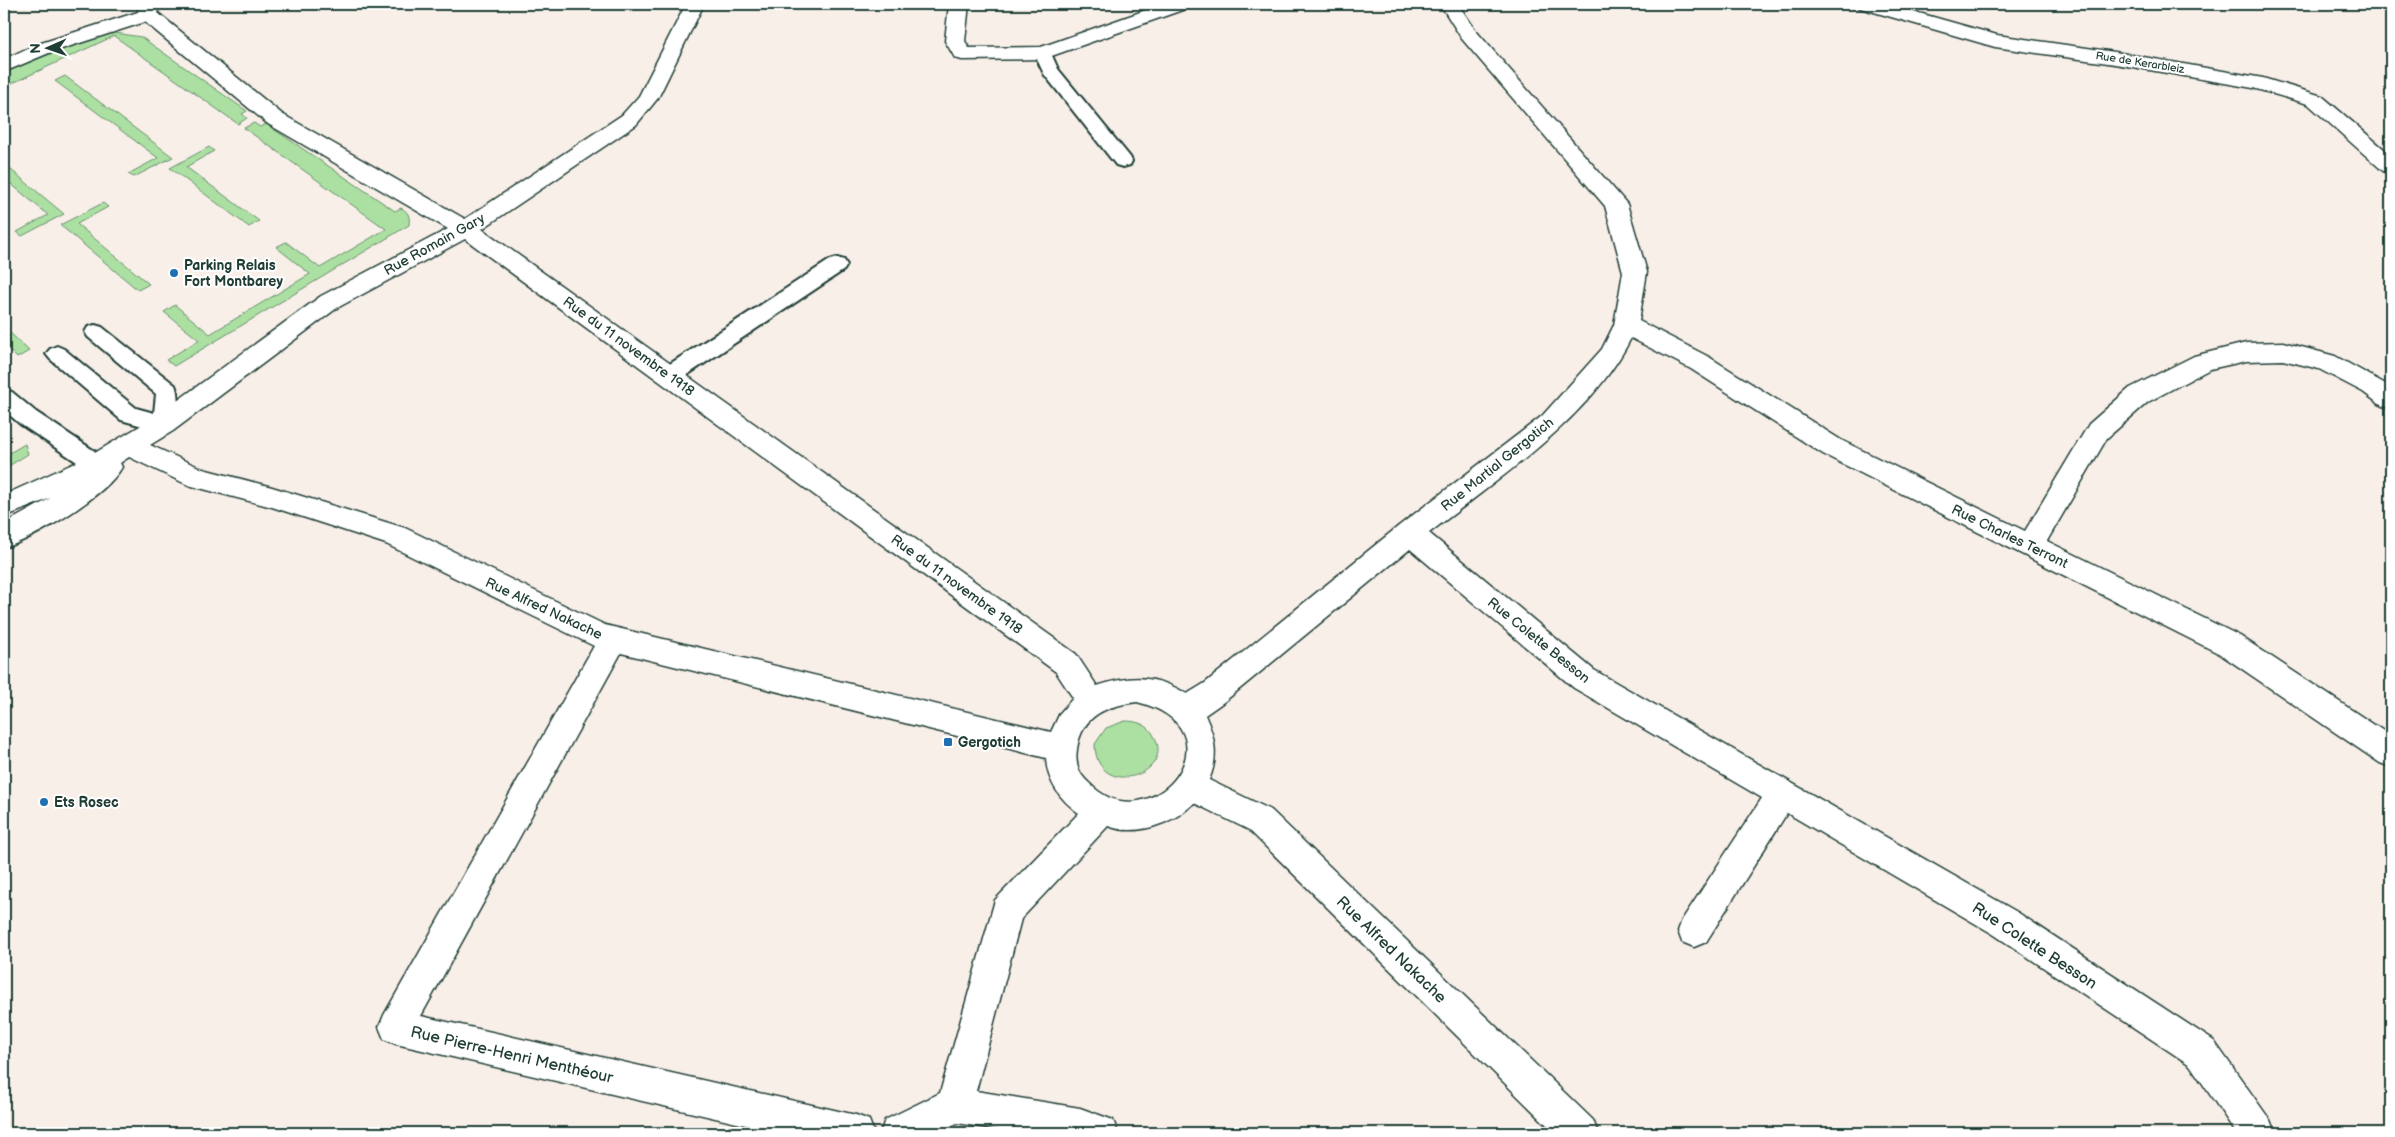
<svg xmlns="http://www.w3.org/2000/svg" width="2395" height="1137" font-family="'Balsamiq Sans',sans-serif">
	<style>
		.green { fill: #abe0a2; stroke: #658e6b }
		.lines { fill: none; stroke-linecap: round; stroke-linejoin: round }
		.lane-casing { stroke: #1f3d34; stroke-width: 4 }
		.street-casing { stroke: #1f3d34; stroke-width: 3 }
		.lane { fill: #fff; fill-rule: evenodd }
		.street { fill: #fff; fill-rule: evenodd }
		.poi-dot { fill: #1f6fb2; stroke: #fff; stroke-width: 2 }
		.labels { text-anchor: middle; stroke-width: 4; stroke-linejoin: round; paint-order: stroke }
		.far-street-label { font-size: 11px; fill: #1f3d34; stroke: #fff }
		.street-label { font-size: 14px; fill: #1f3d34; stroke: #fff }
		.poi-label { font-size: 14px; font-weight: bold; fill: #1f3d34; stroke: #fff; text-anchor: start }
		.near-street-label { font-size: 16px; fill: #1f3d34; stroke: #fff }
	</style>
	<rect width="100%" height="100%" fill="#f9efe9"/>
	<filter id="ink" filterUnits="userSpaceOnUse"><feTurbulence type="fractalNoise" baseFrequency=".02" numOctaves="2"/><feDisplacementMap in="SourceGraphic" scale="10" xChannelSelector="R" yChannelSelector="G"/><feConvolveMatrix kernelMatrix="1 2 1 2 8 2 1 2 1" color-interpolation-filters="sRGB"/></filter>
	<g filter="url(#ink)">
		<!-- green -->
		<path class="green" d="M109 32 141 37 247 111 242 114 247 118 238 124 114 36 4 87V71Z
			M65 76 173 157 134 177 128 174 158 158 55 81Z
			M254 123 260 127 266 124 395 211 401 208C409 212 410 217 409 225L174 366 166 360 199 340 164 312 175 305 210 334 310 274 276 247 286 242 320 268 386 229 244 128Z
			M209 147 214 151 186 167 259 221 249 227 170 168Z
			M4 164 64 214 22 236 17 232 48 215 4 178Z
			M103 203 108 207 77 224 149 284 138 290 60 225Z
			M4 327 29 351 17 358 4 345Z
			M25 444 28 454 4 469V456Z
			M1125 721C1137 721 1148 724 1154 736 1177 775 1095 801 1095 744L1106 728Z"/>
		<g class="lines">
			<defs>
				<path id="lane" d="M1043 48 1049 49 1058 69 1130 157 1132 161 1130 165 1123 167 1116 165 1044 74 1034 53 1037 49Z
					M837 258 844 260 847 265 844 270 678 381 670 383 662 381 659 375 662 369 830 260Z
					M95 325 102 327 175 385C180 396 177 419 172 430L164 432 121 420 50 359 46 354 50 349 57 346 64 349 136 408 154 413 156 394 88 337 85 332 88 327Z
					M4 390 12 392 36 412 105 458 108 464 105 470 97 473 89 470 20 424 4 410Z"/>
				<path id="street" d="M139 4H157L158 13 282 114 465 219 622 115 639 96 686 4H704L658 98 636 125 482 229 1076 654 1097 686C1132 674 1156 675 1187 694L1205 683 1400 525 1542 416 1602 349 1614 325 1623 272 1605 206 1462 39 1440 4H1458L1477 32 1627 204 1647 272 1639 321 1709 357 1841 440 2025 531 2089 424 2130 388 2194 356 2246 343 2283 342 2335 356 2391 387V408L2382 406 2363 392 2319 369 2283 360 2246 361 2210 369 2148 402 2107 438 2047 541 2240 636 2391 736V767L2380 763 2220 654 1823 454 1691 369 1631 338C1591 418 1498 479 1429 533L1594 670 2017 912 2214 1041 2270 1120 2275 1133H2236L2190 1065 1993 934 1787 813 1706 942 1694 947 1682 942 1678 931 1682 920 1762 798 1574 688 1410 549 1225 701 1205 715C1215 737 1219 757 1209 780L1271 810 1593 1120 1598 1133H1555L1249 830 1194 803C1173 824 1136 837 1108 826L1021 919 976 1091 1080 1108 1113 1120 1118 1133H1017L957 1123 936 1133H880L885 1120 940 1093 995 900 1079 813C1060 800 1047 781 1046 758L621 653 421 1016 856 1115 869 1120 874 1133H780L396 1044 384 1039 379 1027 384 1015 594 646 386 544 272 507 188 485 129 457 120 463 122 467C107 495 34 539 4 548V524L51 498 4 517V495L88 457 155 417 321 296 448 229 268 124 145 22 49 53 4 72V59L35 45 138 12ZM465 239 1056 672 1073 698 1060 713 1051 732 605 625 405 528 272 487 203 469 150 445 173 431 337 308ZM1137 702C1246 729 1150 847 1089 783 1078 773 1075 764 1077 749 1082 715 1106 706 1137 702Z
					M949 4H969L965 41 969 48 1041 47 1163 4H1191L1188 8 1043 59 962 60 955 58 945 41Z
					M1857 4H1887L1997 35 2115 52 2263 78 2322 96 2391 155V173L2383 171 2308 104 2253 88 2115 64 1995 47 1860 8Z"/>
			</defs>
			<!-- lane casing -->
			<use href="#lane" class="lane-casing"/>
			<!-- street casing -->
			<use href="#street" class="street-casing"/>
			<!-- lane -->
			<use href="#lane" class="lane"/>
			<!-- street -->
			<use href="#street" class="street"/>
		</g>
	</g>
	<!-- markers -->
	<g class="poi-dot">
		<circle cx="174" cy="273" r="5"/>
		<rect x="943" y="737" width="10" height="10" rx="2.5"/>
		<circle cx="44" cy="802" r="5"/>
	</g>
	<g class="labels">
		<!-- far-street labels -->
		<g class="far-street-label">
			<text transform="translate(2140 62) rotate(9)" y="4">Rue de Kerarbleiz</text>
		</g>
		<!-- street labels -->
		<g class="street-label">
			<text transform="translate(434 244) rotate(-29)" y="5">Rue Romain Gary</text>
			<text transform="translate(629 346) rotate(36)" y="5">Rue du 11 novembre 1918</text>
			<text transform="translate(1497 464) rotate(-39)" y="5">Rue Martial Gergotich</text>
			<text transform="translate(2010 536) rotate(26)" y="5">Rue Charles Terront</text>
			<text transform="translate(957 584) rotate(36)" y="5">Rue du 11 novembre 1918</text>
			<text transform="translate(544 608) rotate(25)" y="5">Rue Alfred Nakache</text>
			<text transform="translate(1539 640) rotate(39)" y="5">Rue Colette Besson</text>
		</g>
		<!-- poi labels -->
		<g class="poi-label">
			<text x="184" y="270">Parking Relais<tspan x="184" dy="16">Fort Montbarey</tspan></text>
			<text x="958" y="747">Gergotich</text>
			<text x="54" y="807">Ets Rosec</text>
		</g>
		<!-- near-street labels -->
		<g class="near-street-label">
			<text transform="translate(2035 945) rotate(33)" y="6">Rue Colette Besson</text>
			<text transform="translate(1392 949) rotate(44)" y="6">Rue Alfred Nakache</text>
			<text transform="translate(512 1054) rotate(13)" y="6">Rue Pierre-Henri Menthéour</text>
		</g>
	</g>
	<!-- margin -->
	<rect width="2395" height="1137" fill="none" stroke="#fff" stroke-width="20"/>
	<rect x="10" y="10" width="2375" height="1117" fill="none" stroke="#1f3d34" stroke-width="2" filter="url(#ink)"/>
	<!-- north arrow -->
	<g transform="translate(48 48) rotate(268)" stroke="#ffffff" stroke-width="4" paint-order="stroke">
	<path d="M0-4L9 19L0 12L-9 19Z" fill="#1f3d34"/>
	<text y="-8" font-size="14" font-weight="bold" text-anchor="middle" fill="#1f3d34">N</text>
	</g>
</svg>
